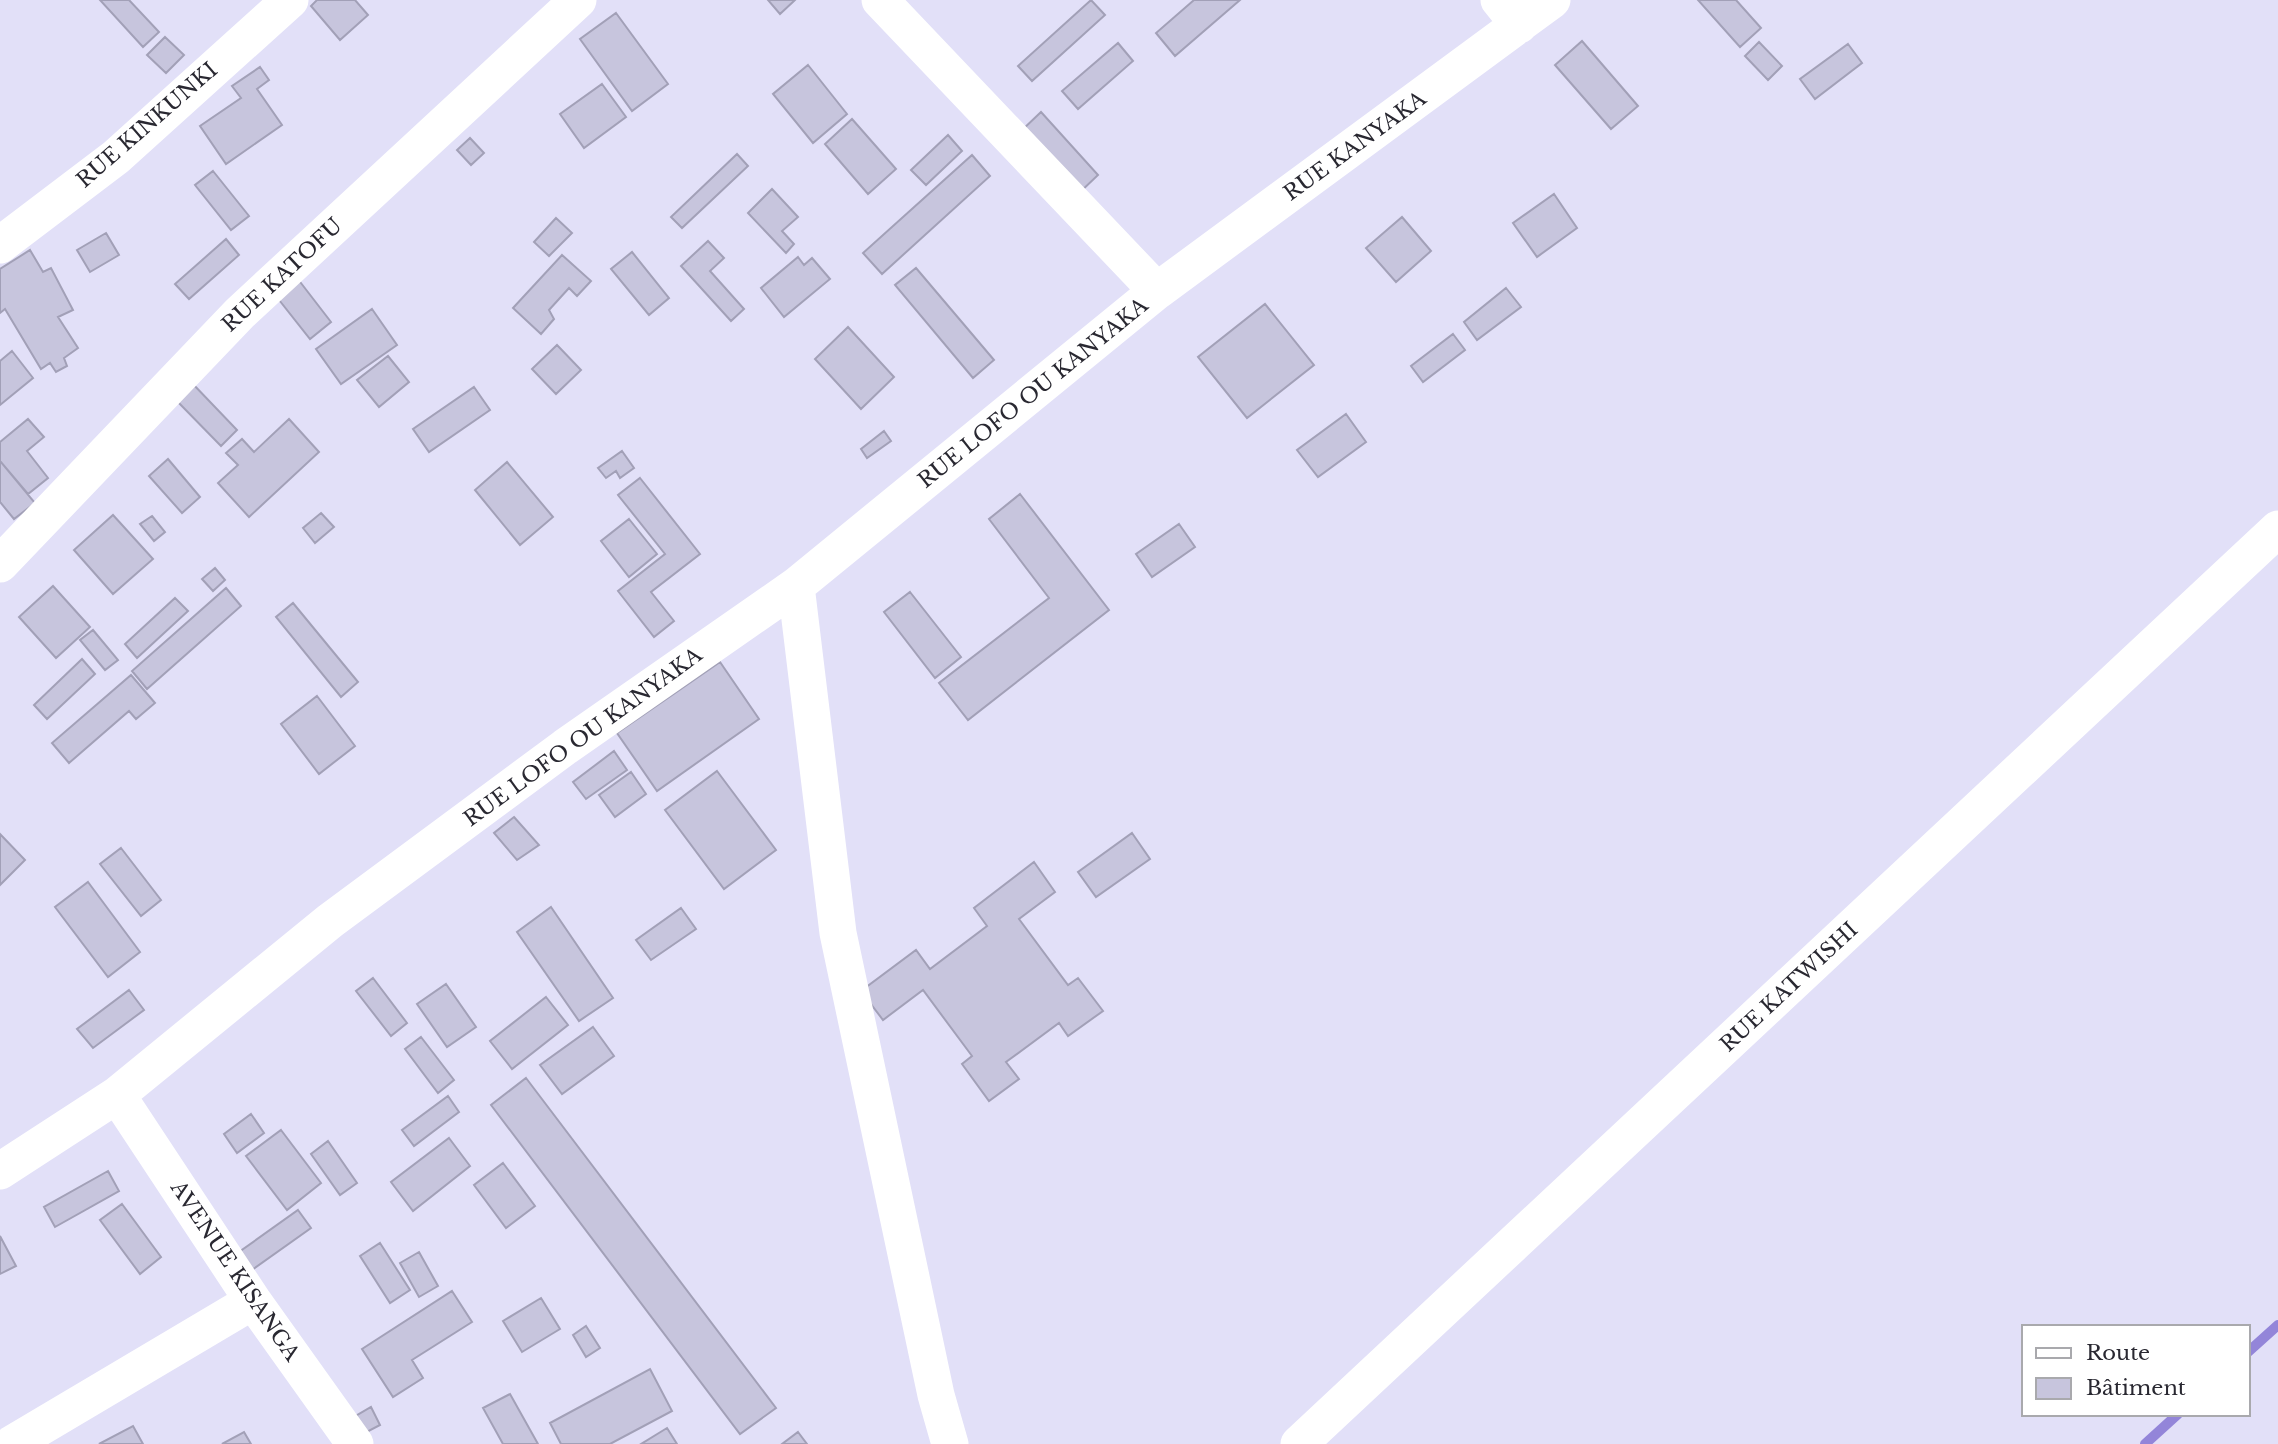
<svg xmlns="http://www.w3.org/2000/svg" width="2278" height="1444" font-family="'Libre Baskerville',serif">
	<style>
		.lines { fill: none; stroke-linecap: round; stroke-linejoin: round }
		.stream { stroke: #9385d9; stroke-width: 10 }
		.building { fill: #c7c5dd; stroke: #a2a0b7; stroke-width: 2 }
		.minor { stroke: #fff; stroke-width: 37 }
		.labels { text-anchor: middle; stroke-width: 5; stroke-linejoin: round; paint-order: stroke }
		.street-label { font-size: 21px; fill: #292831; stroke: #fff }
	</style>
	<rect width="100%" height="100%" fill="#e2e0f8"/>
	<g class="lines">
		<!-- stream -->
		<path class="stream" d="M2248 1352 2278 1325
			M2145 1444 2178 1414"/>
	</g>
	<!-- building -->
	<path class="building" d="M100 0H129L159 32 143 47Z
		M317 0H355L368 15 340 40 311 6Z
		M768 0H795L780 14Z
		M1091 0 1105 15 1032 81 1018 66Z
		M1194 0H1240L1175 56 1156 33Z
		M1698 0H1736L1761 28 1740 47Z
		M616 13 668 84 632 111 580 39Z
		M165 37 184 55 166 73 147 55Z
		M1582 41 1638 106 1611 129 1555 65Z
		M1759 42 1782 66 1768 80 1745 56Z
		M1118 43 1133 61 1078 109 1062 91Z
		M1848 44 1862 63 1815 99 1800 79Z
		M808 65 847 114 813 143 773 94Z
		M260 67 269 80 257 89 282 125 226 164 200 126 241 98 232 86Z
		M602 84 626 117 584 148 560 114Z
		M1041 112 1098 175 1077 195 1020 132Z
		M852 119 896 169 868 194 825 144Z
		M948 135 962 151 926 185 911 170Z
		M470 138 484 153 471 165 457 150Z
		M737 154 748 166 682 228 671 217Z
		M972 155 990 176 882 274 863 253Z
		M213 171 249 216 231 230 195 185Z
		M772 189 798 217 782 231 794 244 786 253 748 213Z
		M1554 194 1577 228 1537 257 1513 223Z
		M1402 217 1431 251 1396 282 1366 248Z
		M556 218 572 233 549 256 534 242Z
		M106 233 119 255 90 272 77 250Z
		M226 239 239 255 189 299 175 284Z
		M708 241 724 258 710 271 744 309 731 321 681 266Z
		M30 250 43 272 51 268 73 310 58 317 78 348 64 358 67 366 56 372 50 363 41 369 5 309 0 313V269Z
		M632 252 669 298 649 315 611 269Z
		M562 255 591 281 577 296 569 288 549 310 554 319 541 334 513 308Z
		M798 257 804 265 812 258 830 279 784 317 761 288Z
		M916 268 994 360 973 378 895 285Z
		M294 274 331 322 310 339 272 291Z
		M1506 288 1521 307 1477 340 1464 322Z
		M1265 304 1314 365 1247 418 1198 357Z
		M372 309 397 345 341 384 316 349Z
		M848 327 894 377 861 409 815 359Z
		M1453 334 1465 350 1423 382 1411 366Z
		M557 345 581 370 556 394 532 369Z
		M12 351 33 378 0 405V361Z
		M388 356 409 382 379 407 357 380Z
		M191 382 237 430 221 446 174 398Z
		M474 387 490 410 429 452 413 429Z
		M1346 414 1366 442 1318 477 1297 450Z
		M28 419 44 437 27 451 48 478 28 494 0 461V442Z
		M289 419 319 452 249 517 218 483 238 465 226 453 242 439 254 452Z
		M884 431 891 441 867 458 861 449Z
		M622 451 634 468 620 478 616 471 606 478 598 468Z
		M168 459 200 497 182 513 149 476Z
		M0 461 35 503 14 519 0 502Z
		M507 462 553 517 520 545 475 490Z
		M640 478 700 554 651 592 674 621 654 637 618 591 665 554 618 495Z
		M1020 494 1109 610 968 720 939 683 1049 598 989 519Z
		M321 513 334 527 315 543 303 528Z
		M113 515 153 559 113 594 74 550Z
		M152 516 165 532 154 541 140 524Z
		M629 519 657 554 629 577 601 541Z
		M1179 524 1195 547 1152 577 1136 554Z
		M215 568 225 580 213 591 202 579Z
		M53 586 90 627 56 658 19 617Z
		M226 588 241 606 147 689 132 671Z
		M910 592 961 657 935 678 884 612Z
		M175 598 188 611 137 658 125 644Z
		M293 603 358 682 341 697 276 617Z
		M93 630 118 660 105 670 80 640Z
		M82 659 95 674 47 719 34 705Z
		M720 662 759 719 657 791 617 733Z
		M131 675 155 703 136 719 129 711 69 763 52 743Z
		M317 696 355 746 319 774 281 724Z
		M614 751 627 770 586 799 573 782Z
		M717 771 776 850 724 889 665 810Z
		M631 772 646 794 615 817 599 795Z
		M514 817 539 845 517 860 494 833Z
		M1132 833 1150 859 1096 897 1078 872Z
		M0 834 25 860 0 885Z
		M121 848 161 900 141 916 100 864Z
		M1034 862 1055 892 1019 919 1068 985 1078 978 1103 1011 1068 1036 1059 1023 1006 1062 1019 1079 989 1101 962 1064 972 1056 923 990 883 1020 861 991 916 950 930 969 987 926 974 908Z
		M88 882 140 952 108 977 55 907Z
		M551 907 613 998 579 1021 517 932Z
		M681 908 696 929 651 960 636 940Z
		M373 978 407 1023 391 1036 356 991Z
		M446 984 476 1027 447 1047 417 1004Z
		M129 990 144 1010 93 1048 77 1029Z
		M546 997 568 1025 512 1069 490 1041Z
		M593 1027 614 1056 562 1094 540 1065Z
		M421 1037 454 1080 438 1093 405 1049Z
		M526 1078 776 1408 740 1434 491 1105Z
		M448 1096 459 1112 414 1146 402 1130Z
		M251 1114 264 1133 237 1153 224 1134Z
		M281 1130 321 1183 287 1210 246 1156Z
		M449 1138 470 1166 413 1211 391 1182Z
		M328 1141 357 1183 340 1195 311 1154Z
		M503 1163 535 1206 506 1228 474 1185Z
		M108 1171 119 1191 55 1227 44 1207Z
		M122 1204 161 1257 140 1274 100 1220Z
		M298 1210 311 1228 252 1270 239 1252Z
		M0 1236 16 1266 0 1274Z
		M380 1243 410 1290 390 1303 360 1256Z
		M419 1252 438 1286 419 1297 400 1263Z
		M452 1291 472 1322 412 1360 423 1378 393 1397 362 1349Z
		M541 1298 560 1329 522 1352 503 1321Z
		M586 1326 600 1348 586 1357 573 1335Z
		M650 1369 672 1411 610 1444H561L550 1423Z
		M510 1394 538 1444H503L483 1408Z
		M371 1407 380 1425 363 1434 354 1417Z
		M133 1426 143 1444H99Z
		M667 1428 677 1444H641Z
		M244 1432 251 1444H222Z
		M798 1432 807 1444H782Z"/>
	<g class="lines">
		<!-- minor -->
		<path class="minor" d="M880 0 1157 291
			M1499 0 1519 25
			M0 245 116 157 290 0
			M0 564 240 313 578 0
			M796 586 838 933 936 1395 950 1444
			M117 1095 253 1301 355 1444
			M0 1171 117 1095 330 921 565 747 796 586 1157 291 1552 0
			M12 1444 253 1301
			M1299 1444 2278 529"/>
	</g>
	<g class="labels">
		<!-- street labels -->
		<g class="street-label">
			<text transform="translate(147 125) rotate(-41)" y="7">RUE KINKUNKI</text>
			<text transform="translate(1355 146) rotate(-36)" y="7">RUE KANYAKA</text>
			<text transform="translate(282 275) rotate(-43)" y="7">RUE KATOFU</text>
			<text transform="translate(1033 393) rotate(-39)" y="7">RUE LOFO OU KANYAKA</text>
			<text transform="translate(583 737) rotate(-36)" y="7">RUE LOFO OU KANYAKA</text>
			<text transform="translate(1789 987) rotate(-43)" y="7">RUE KATWISHI</text>
			<text transform="translate(235 1271) rotate(56)" y="7">AVENUE KISANGA</text>
		</g>
	</g>
	<!-- legend -->
	<rect x="2022" y="1325" width="228" height="91" fill="#ffffff" stroke="#a9a9ad" stroke-width="2"/>
	<rect x="2036" y="1348" width="35" height="10" fill="#ffffff" stroke="#a9a9ad" stroke-width="2"/>
	<text x="2086" y="1360" font-size="21" fill="#292831">Route</text>
	<rect x="2036" y="1378" width="35" height="21" fill="#c7c5dd" stroke="#a9a9ad" stroke-width="2"/>
	<text x="2086" y="1395" font-size="21" fill="#292831">Bâtiment</text>
</svg>
